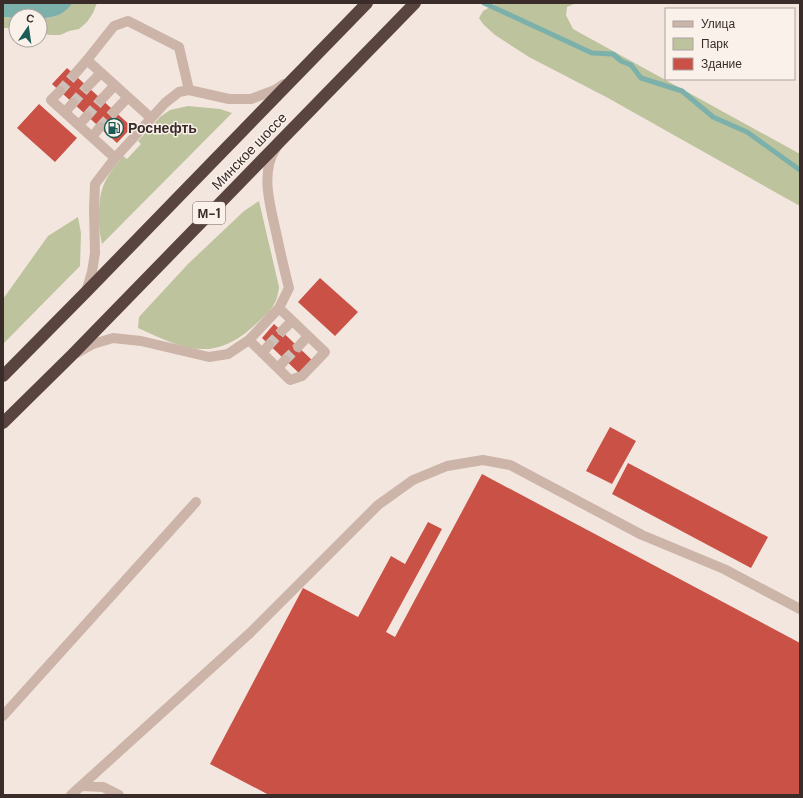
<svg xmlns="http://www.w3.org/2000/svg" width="803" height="798" font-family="'DM Sans',sans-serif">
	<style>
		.green { fill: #bcc39d }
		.water { fill: #7cb1ab }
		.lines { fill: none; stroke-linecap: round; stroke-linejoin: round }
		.stream { stroke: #7cb1ab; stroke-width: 5 }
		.building { fill: #c95146 }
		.minor-tunnel { stroke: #cec1ba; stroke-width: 10; stroke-dasharray: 10 5; stroke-linecap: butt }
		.minor { stroke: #ccb4a9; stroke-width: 10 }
		.highway { stroke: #5a4440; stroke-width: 12 }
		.labels { text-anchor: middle; stroke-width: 3; stroke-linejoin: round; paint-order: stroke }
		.shield { fill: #fbf1eb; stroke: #736763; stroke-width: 1 }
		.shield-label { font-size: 13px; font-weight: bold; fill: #392c29 }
		.poi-label { font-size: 14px; font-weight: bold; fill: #392c29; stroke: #fbf1eb; text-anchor: start }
		.street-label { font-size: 14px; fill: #392c29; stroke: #fbf1eb }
	</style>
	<rect width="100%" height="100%" fill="#f3e6de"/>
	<!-- green -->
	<path class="green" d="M73 3H97L93 13 87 22 79 29 69 31 60 35H50L40 33V19C57 16 61 17 73 3Z
		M497 3H576L567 7 566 15 573 29 800 154V206L608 98 529 57 495 35 483 24 479 18 483 11Z
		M3 17 16 18V28H3Z
		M188 106 220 109 232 113 102 244C100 235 99 228 99 219 99 187 104 180 123 156L127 159 141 144 138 141 160 117 170 110Z
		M259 201 279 287C277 305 271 310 258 322 214 364 186 350 138 328L139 317 188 264 244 211Z
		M78 217 81 233 80 266 3 344V299L48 236Z"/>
	<!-- water -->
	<path class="water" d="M3 3H73C61 17 57 16 40 19V16H16V18L3 17Z"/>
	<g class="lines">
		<!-- stream -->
		<path class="stream" d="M484 3 592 53 613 54 621 61 631 65 641 78 682 91 713 117 747 132 800 170"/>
	</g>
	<!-- building -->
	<path class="building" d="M67 68 132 127 117 143 52 84Z
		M39 104 77 138 55 162 17 128Z
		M320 278 358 312 335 336 298 302Z
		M274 324 313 361 300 374 262 338Z
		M610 427 636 441 612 484 586 471Z
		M628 463 768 537 751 568 612 494Z
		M482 474 800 643V795H269L210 764 303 588 358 617 391 556 405 564 428 522 442 529 386 632 395 637Z"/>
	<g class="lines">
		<!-- minor-tunnel -->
		<path class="minor-tunnel" d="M60 91 74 75
			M73 103 87 87
			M87 116 101 100
			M100 127 114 112
			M269 345 282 331
			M285 360 298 347"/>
		<!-- minor -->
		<path class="minor" d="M87 60 151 118
			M74 75 87 60 114 26 128 21 179 47 189 90
			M87 87 101 73
			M60 91 51 100 115 158
			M101 100 115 85
			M65 112 73 103
			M114 112 128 97
			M79 125 87 116
			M92 137 100 127
			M86 292 92 272 95 253 94 209 95 184 115 158 165 103 179 92 189 90 229 99H251L275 90 284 84
			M282 331 292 321
			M249 340 290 380 302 376 325 352 279 308
			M298 347 308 336
			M77 353 93 344 113 338 141 341 209 357 228 354 249 340 279 308 289 288C284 269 280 251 276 232 270 205 260 172 276 148
			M262 353 269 345
			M278 368 285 360
			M3 716 196 502
			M81 786 103 787 119 795
			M71 795 250 633 378 505 413 480 447 466 483 460 510 465 642 535 724 569 800 609"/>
		<!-- highway -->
		<path class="highway" d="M3 376 86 292 367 3
			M3 423 71 356 415 3"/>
	</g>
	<!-- icons -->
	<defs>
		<symbol id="fuel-ring" viewBox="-11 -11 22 22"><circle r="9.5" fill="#fbf1eb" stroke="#1d5c56" stroke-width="1.5"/><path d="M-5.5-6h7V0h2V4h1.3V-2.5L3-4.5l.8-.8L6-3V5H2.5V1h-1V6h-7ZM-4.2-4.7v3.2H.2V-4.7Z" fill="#1d5c56"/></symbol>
	</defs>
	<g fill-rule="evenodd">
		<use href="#fuel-ring" x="103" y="117" width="22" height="22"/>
	</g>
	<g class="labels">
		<!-- shield labels -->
		<rect class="shield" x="193" y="202" width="32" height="22" rx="3"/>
		<g class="shield-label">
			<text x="209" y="218">М-1</text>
		</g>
		<!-- poi labels -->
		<g class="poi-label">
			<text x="128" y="133">Роснефть</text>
		</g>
		<!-- street labels -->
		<g class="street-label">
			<text transform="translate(249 151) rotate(-46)" y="5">Минское шоссе</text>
		</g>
	</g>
	<!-- border -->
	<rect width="803" height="798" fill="none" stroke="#392c29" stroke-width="8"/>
	<!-- legend -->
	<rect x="665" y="8" width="130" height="72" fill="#fbf1eb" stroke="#ada29d"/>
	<rect x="673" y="21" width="20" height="6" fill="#ccb4a9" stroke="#ada29d"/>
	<text x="701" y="28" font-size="12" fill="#392c29">Улица</text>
	<rect x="673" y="38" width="20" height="12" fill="#bcc39d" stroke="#ada29d"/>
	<text x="701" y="48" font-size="12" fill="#392c29">Парк</text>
	<rect x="673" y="58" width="20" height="12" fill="#c95146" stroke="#ada29d"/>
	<text x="701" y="68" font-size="12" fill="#392c29">Здание</text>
	<!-- north arrow -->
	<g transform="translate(28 28) rotate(13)"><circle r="19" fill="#fbf1eb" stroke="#ada29d"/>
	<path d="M0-3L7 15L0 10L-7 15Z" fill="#1d5c56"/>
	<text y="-6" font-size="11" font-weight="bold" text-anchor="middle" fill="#392c29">С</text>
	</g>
</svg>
